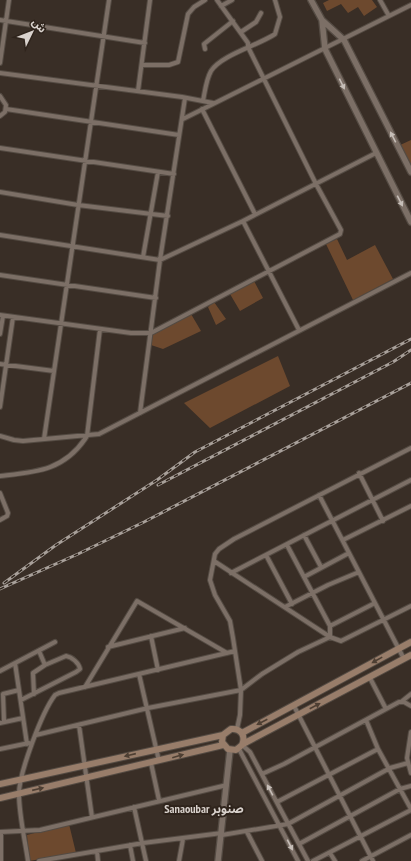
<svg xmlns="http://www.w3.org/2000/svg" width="411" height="861" font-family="'PT Sans Narrow','Noto Sans Arabic',sans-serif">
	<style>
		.green { fill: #6d492e }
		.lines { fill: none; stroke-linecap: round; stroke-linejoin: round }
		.minor-casing { stroke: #544b43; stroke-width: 6 }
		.tertiary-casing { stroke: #544b43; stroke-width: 8 }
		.secondary-casing { stroke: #544b43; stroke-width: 8 }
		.minor { stroke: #7c6f66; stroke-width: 4 }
		.tertiary { stroke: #7c6f66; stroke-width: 5.5 }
		.secondary { stroke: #987d6a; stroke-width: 6 }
		.rail-casing { stroke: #a8a09a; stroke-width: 3 }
		.rail { stroke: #2f241c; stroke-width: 1.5; stroke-dasharray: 4.5; stroke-linecap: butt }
		.oneway { fill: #c6beb8 }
		.oneway2 { fill: #4e3f33 }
		.labels { text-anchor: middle; stroke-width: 4; stroke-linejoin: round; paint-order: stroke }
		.neighbourhood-label { font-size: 12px; font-weight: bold; fill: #d9d2cd; stroke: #2f241c }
	</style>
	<rect width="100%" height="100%" fill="#392e26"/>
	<!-- green -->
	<path class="green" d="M329 0H372L377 7 364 16 358 7 348 13 341 4 327 11 323 3Z
		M411 140V167L398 146Z
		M337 239 347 260 375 245 393 279 353 300 326 244Z
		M254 281 263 298 240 311 230 294Z
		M214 302 226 319 216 325 208 307Z
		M191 314 201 331 163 349 151 345 153 334Z
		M278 356 290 386 210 428 184 403Z
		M69 824 76 853 29 861 27 835Z"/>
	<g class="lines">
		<defs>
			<path id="minor" d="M380 0 389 16
				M221 6 232 0
				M0 20 145 43
				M241 32 256 22 261 13
				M205 49 204 44 233 21
				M0 63 9 0
				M142 65H169L178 62 188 14 194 7 205 0
				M0 73 182 97 213 103
				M138 91 150 0
				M0 96 6 105 5 112 0 116
				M203 101C205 91 206 80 211 71 221 55 259 45 275 34L280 17 275 0
				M6 109 179 135
				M202 109 255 214
				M183 119 411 5
				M0 148 174 174
				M0 192 78 205 168 216
				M243 221 299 330
				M0 235 160 260 243 221 376 153
				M143 257 158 172
				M0 275 156 298
				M0 315 131 333H151L340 234 341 230 316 184 248 47V43L217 0
				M0 334 3 316
				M0 364 54 371
				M0 407 13 317
				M140 413 160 260 185 98
				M0 436 14 440 23 441 99 434 411 273
				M44 439 109 0
				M359 473 383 521
				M0 476C35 472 63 471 85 439L87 436 100 329
				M0 493 8 513 7 516 0 520
				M319 495 404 659
				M304 535 321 567
				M343 540 411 506
				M266 555 292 604
				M214 561 330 637 341 641 411 606
				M231 573 411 480
				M304 577 349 553
				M285 607 328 585 359 572
				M330 626 375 603
				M151 636 158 670
				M108 647 185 628
				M39 651 45 665
				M15 663 27 744
				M0 671 55 642
				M139 674 159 761
				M370 678 386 709
				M85 687 137 601 227 653
				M21 700 76 672 80 669C79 663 72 657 66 656L45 665 33 673 34 694
				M401 702 411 694
				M294 706 373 861
				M366 720 378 749 411 809
				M4 721 3 694 19 690
				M0 723 23 718
				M79 725 92 817
				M237 729 240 715 241 690 233 638 230 621 215 595 210 580 215 554 219 549 234 539 411 448
				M411 732 407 758 411 773
				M36 735 148 708 241 690 262 674 298 652 330 637V626L287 545
				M242 745 250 752 308 861
				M0 749 29 743
				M239 749 298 861
				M151 763 159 800
				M262 774 284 764 399 702H404L411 706
				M277 802 378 749
				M134 807 146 861
				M0 832 40 830 227 785
				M1 832V861
				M247 832 262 861
				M222 835 288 824 390 768 408 763
				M299 844 400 789 411 786
				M130 845 133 861
				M97 851 98 861
				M330 853 335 861
				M28 861C25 840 19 815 19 794 19 773 42 712 55 695L59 693 235 651
				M39 861 143 843 222 833
				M179 861 183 839
				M313 861 411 810
				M362 861 411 835"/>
			<path id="tertiary" d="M311 0 322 20 344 40 411 172
				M322 20 325 49 411 222
				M218 861 230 750"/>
			<path id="secondary" d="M242 733 411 642
				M243 744 411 655
				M0 784 223 735 231 729C241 728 246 736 242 745L236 750 228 749 222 742 223 735
				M0 798 223 745"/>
		</defs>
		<!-- minor casing -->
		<use href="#minor" class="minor-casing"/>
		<!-- tertiary casing -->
		<use href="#tertiary" class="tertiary-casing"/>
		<!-- secondary casing -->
		<use href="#secondary" class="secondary-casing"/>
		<!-- minor -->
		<use href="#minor" class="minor"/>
		<!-- tertiary -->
		<use href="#tertiary" class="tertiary"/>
		<!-- secondary -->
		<use href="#secondary" class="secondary"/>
		<defs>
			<path id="rail" d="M158 485 393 362 411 350
				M4 583 56 545 157 480 195 452 411 339
				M0 589 78 554 144 522 411 383"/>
		</defs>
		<!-- rail casing -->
		<use href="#rail" class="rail-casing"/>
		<!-- rail -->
		<use href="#rail" class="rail"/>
	</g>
	<!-- one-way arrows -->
	<defs><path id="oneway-solid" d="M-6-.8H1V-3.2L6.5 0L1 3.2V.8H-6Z"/></defs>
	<g class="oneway">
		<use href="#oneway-solid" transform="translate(342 84) rotate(64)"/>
		<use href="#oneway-solid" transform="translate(393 137) rotate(-117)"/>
		<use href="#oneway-solid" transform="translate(400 201) rotate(63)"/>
		<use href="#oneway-solid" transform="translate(270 790) rotate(-118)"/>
		<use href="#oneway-solid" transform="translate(290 845) rotate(63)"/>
	</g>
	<g class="oneway2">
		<use href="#oneway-solid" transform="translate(377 660) rotate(151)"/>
		<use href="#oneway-solid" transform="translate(315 706) rotate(-28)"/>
		<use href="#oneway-solid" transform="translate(262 722) rotate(153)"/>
		<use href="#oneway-solid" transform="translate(130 755) rotate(167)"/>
		<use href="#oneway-solid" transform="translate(178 756) rotate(-16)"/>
		<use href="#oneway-solid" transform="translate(38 789) rotate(-13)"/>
	</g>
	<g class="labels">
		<!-- neighbourhood labels -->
		<g class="neighbourhood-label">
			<text x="204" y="813">Sanaoubar صنوبر</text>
		</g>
	</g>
	<!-- north arrow -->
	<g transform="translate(32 32) rotate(47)" stroke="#2f241c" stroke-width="3" paint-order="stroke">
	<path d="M0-3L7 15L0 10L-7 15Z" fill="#d9d2cd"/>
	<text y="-6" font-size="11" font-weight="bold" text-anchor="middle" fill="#d9d2cd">ش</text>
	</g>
</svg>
